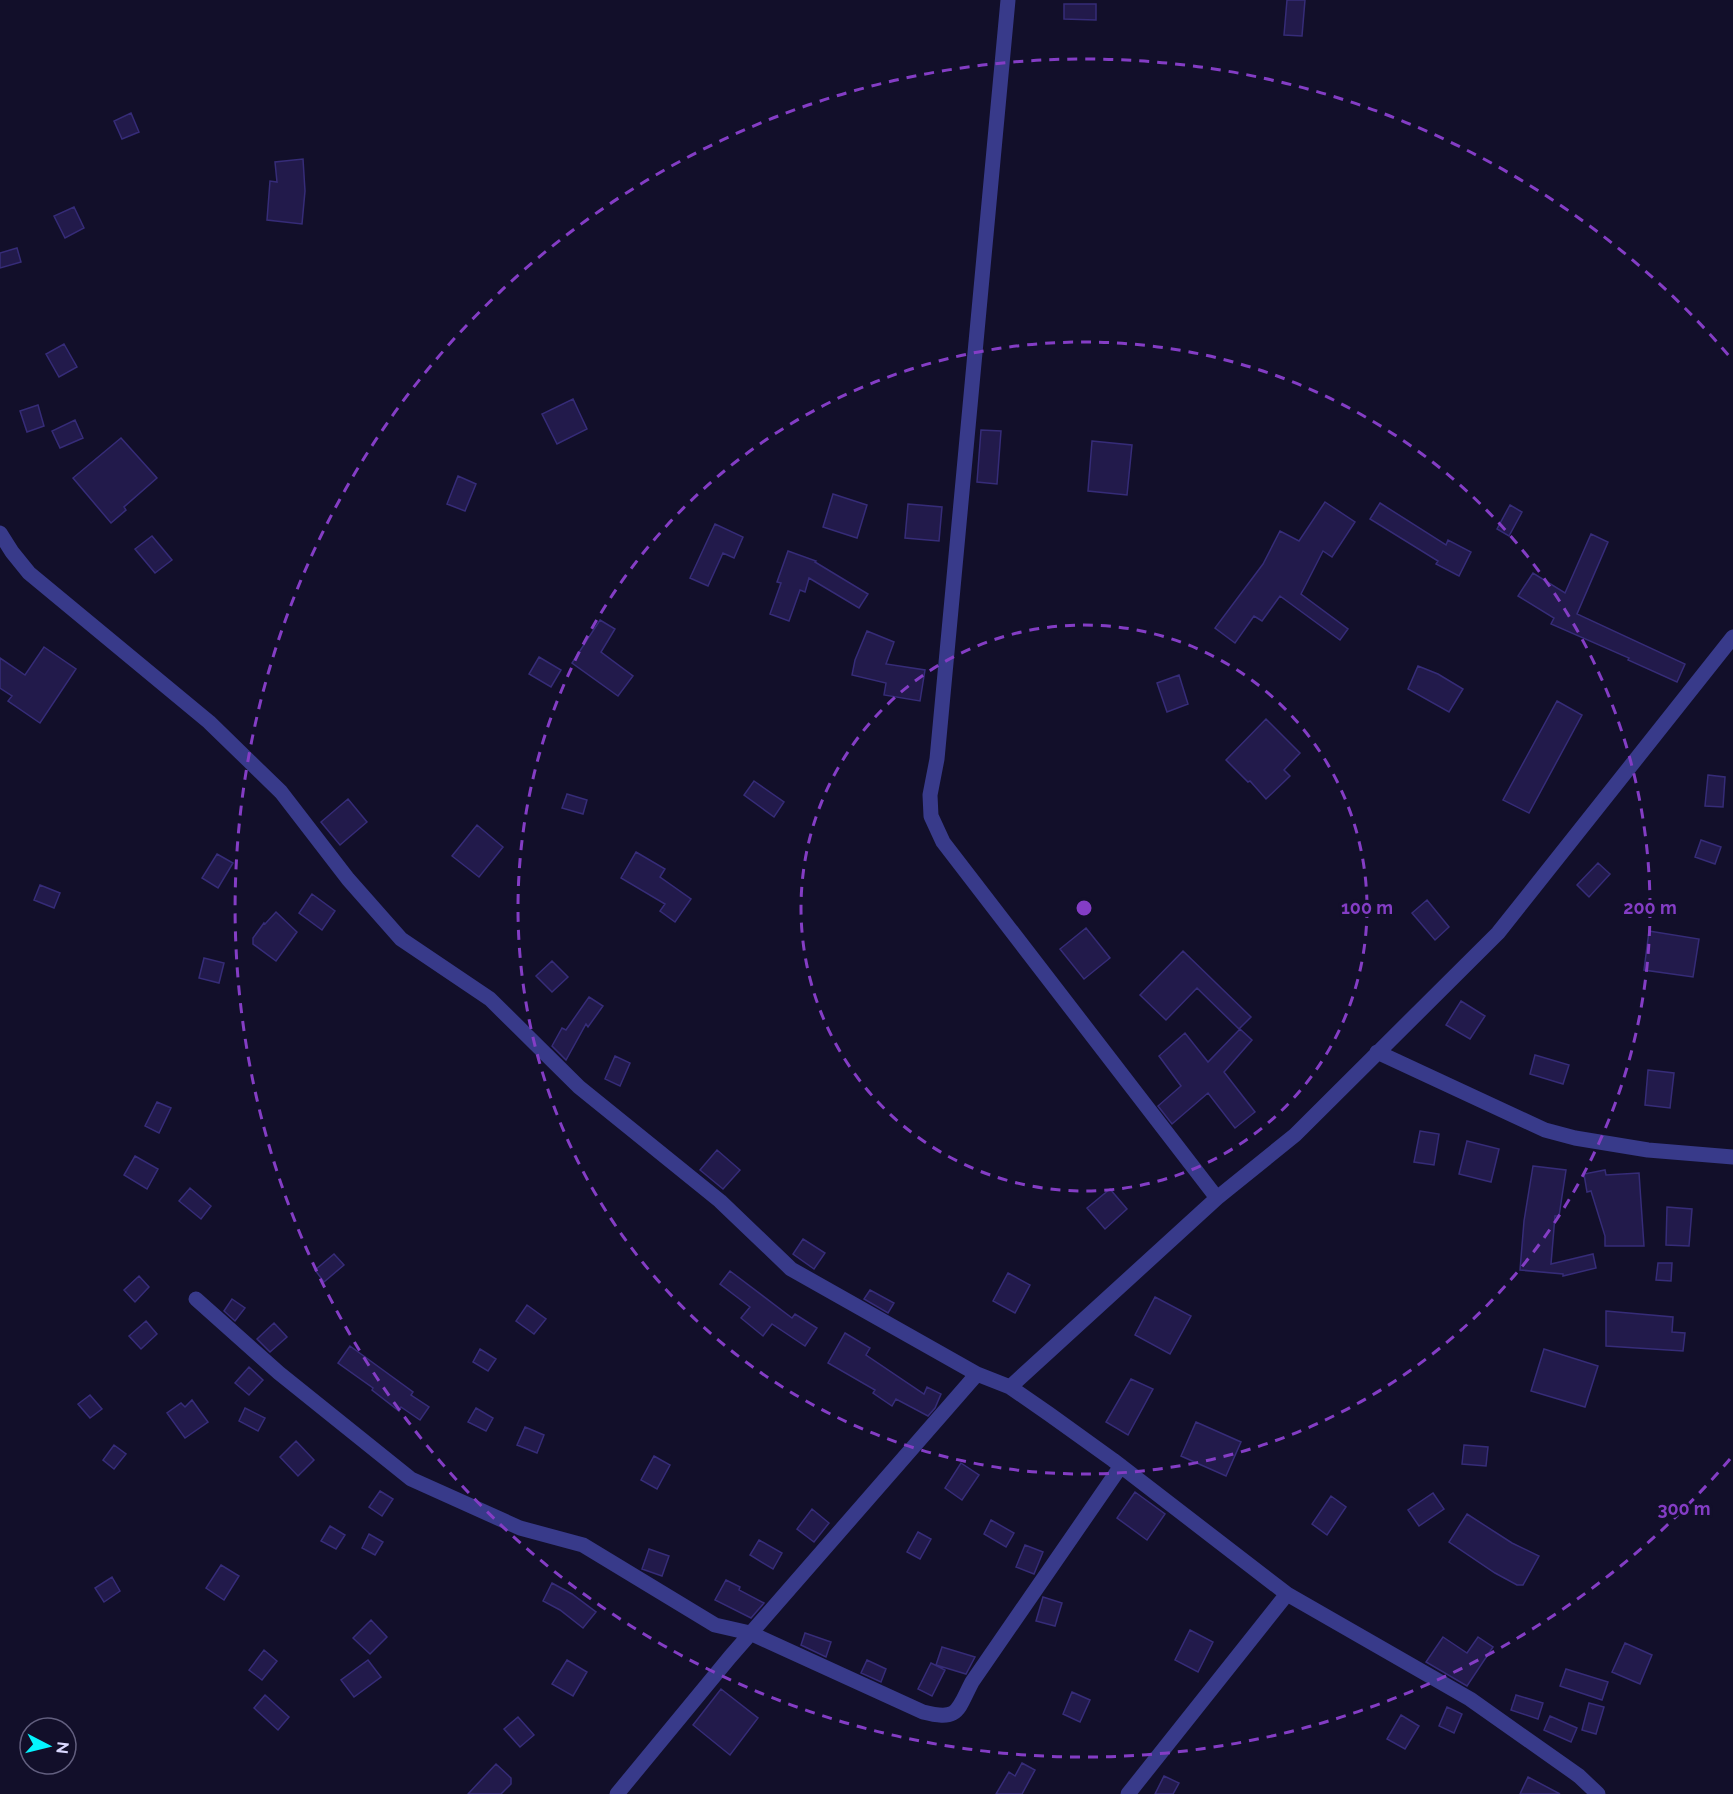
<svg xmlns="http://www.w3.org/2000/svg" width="1733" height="1794" font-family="Raleway,sans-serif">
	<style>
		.building { fill: #221a4b; stroke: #362c78; stroke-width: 1.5 }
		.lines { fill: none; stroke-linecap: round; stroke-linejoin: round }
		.minor { stroke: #383a8a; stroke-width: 15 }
		.ring { fill: none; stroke: #843dc5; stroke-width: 3; stroke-dasharray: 10 8 }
		.centre { fill: #843dc5; stroke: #120f2a; stroke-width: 3 }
		.ring-label { font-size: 18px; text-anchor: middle; font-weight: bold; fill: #843dc5; stroke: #120f2a; stroke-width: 6; stroke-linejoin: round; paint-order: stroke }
	</style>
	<rect width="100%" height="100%" fill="#120f2a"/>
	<!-- building -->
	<path class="building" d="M1287 0H1305L1302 36 1284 35Z
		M1064 4H1096V20L1064 19Z
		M131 113 139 132 122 139 114 121Z
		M303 159 305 191 302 224 267 220 270 181 277 182 275 162Z
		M74 207 84 228 65 238 54 216Z
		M17 248 21 262 0 268V253Z
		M64 344 77 367 59 377 46 354Z
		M573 399 587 429 557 444 542 414Z
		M38 405 44 426 27 432 20 411Z
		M75 420 83 438 60 448 52 431Z
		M981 430 1001 431 997 484 977 482Z
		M121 438 157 478 124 507 126 510 111 523 73 478Z
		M1092 441 1132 445 1127 495 1088 491Z
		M458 476 476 484 465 511 447 504Z
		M833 494 867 505 857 538 823 527Z
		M1325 502 1355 522 1332 557 1323 551 1301 594 1348 629 1340 640 1280 596 1262 621 1254 616 1235 643 1215 628 1263 564 1280 531 1299 541Z
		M1380 503 1446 545 1448 540 1471 552 1459 576 1436 564 1438 561 1370 519Z
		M908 504 942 507 939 541 905 538Z
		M1510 505 1522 512 1509 536 1497 529Z
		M715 524 743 537 734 558 723 553 708 586 690 578Z
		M1591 534 1608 542 1577 614 1685 664 1677 682 1628 660 1629 658 1551 624 1554 618 1518 596 1533 573 1565 593Z
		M152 536 172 560 155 573 135 549Z
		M788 551 816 561 815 562 868 594 859 608 809 578 805 592 800 590 789 621 770 614 781 583 777 582Z
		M600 620 615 629 601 652 633 676 618 696 572 663Z
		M867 631 894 642 886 664 925 670 920 701 884 695 886 683 852 675 855 660Z
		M44 647 76 669 40 723 8 701 12 696 0 688V658L25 675Z
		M539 657 561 670 551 687 529 674Z
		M1418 666 1438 674 1463 689 1449 712 1408 689Z
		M1179 675 1188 704 1167 712 1157 683Z
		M1557 701 1582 715 1529 813 1503 800Z
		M1266 719 1300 753 1284 770 1290 776 1266 799 1250 781 1248 782 1226 760Z
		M1708 775 1725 777 1723 807 1705 806Z
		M754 781 784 802 774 817 744 795Z
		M567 794 587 800 583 814 562 808Z
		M348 799 367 822 340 845 321 822Z
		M477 825 503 847 479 877 452 856Z
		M1701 840 1721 847 1715 864 1695 857Z
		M636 852 665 869 660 877 691 899 675 922 660 911 665 904 621 878Z
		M217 854 233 863 218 888 202 878Z
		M1598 863 1610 874 1589 897 1577 885Z
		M40 885 60 893 54 908 34 900Z
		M312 894 335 911 322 930 299 913Z
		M1427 900 1449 927 1435 940 1412 913Z
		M276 912 297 932 276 961 253 944V938L264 923 265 924Z
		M1086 928 1110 958 1084 979 1060 949Z
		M1649 931 1699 939 1693 977 1644 970Z
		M1183 951 1251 1017 1239 1029 1197 988 1166 1020 1140 995Z
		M204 958 224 963 219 983 199 978Z
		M552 961 568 977 552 992 536 976Z
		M589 997 603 1006 588 1027 586 1024 566 1060 552 1046 562 1028 566 1030Z
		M1461 1001 1485 1016 1470 1039 1446 1025Z
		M1240 1029 1252 1040 1224 1072 1255 1112 1235 1128 1208 1093 1172 1124 1158 1106 1181 1086 1159 1056 1185 1033 1208 1062Z
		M1535 1055 1569 1065 1563 1084 1530 1074Z
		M615 1056 630 1063 620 1086 605 1079Z
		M1648 1070 1674 1073 1670 1108 1645 1105Z
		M157 1102 171 1108 159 1133 145 1126Z
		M1420 1131 1439 1134 1434 1165 1414 1162Z
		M1467 1141 1499 1149 1491 1182 1459 1174Z
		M717 1150 740 1170 723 1189 700 1170Z
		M135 1156 158 1169 147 1189 124 1175Z
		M1533 1166 1566 1170 1559 1216H1555L1551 1264 1593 1254 1596 1268 1563 1276V1274L1520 1270 1524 1221Z
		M1605 1170 1606 1175 1639 1173 1644 1246H1605V1236L1591 1191 1587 1192 1584 1174Z
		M190 1188 211 1206 201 1219 179 1201Z
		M1110 1189 1127 1209 1105 1229 1087 1208Z
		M1667 1207 1692 1209 1689 1246 1666 1245Z
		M803 1239 825 1253 814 1269 793 1254Z
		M334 1254 344 1265 324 1282 315 1270Z
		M1658 1263H1672L1671 1281 1656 1280Z
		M730 1271 792 1318 795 1314 817 1328 805 1346 772 1324 763 1336 741 1318 750 1307 720 1284Z
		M1008 1273 1030 1285 1015 1313 993 1301Z
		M139 1276 149 1287 135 1302 124 1290Z
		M870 1290 894 1303 888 1313 864 1299Z
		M1155 1297 1191 1316 1170 1354 1135 1335Z
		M232 1299 245 1308 235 1321 224 1311Z
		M527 1305 546 1319 534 1334 516 1321Z
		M1606 1311 1673 1317 1672 1332 1685 1333 1683 1351 1606 1346Z
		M146 1321 157 1334 141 1349 129 1336Z
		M274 1323 287 1337 270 1352 257 1339Z
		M845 1333 870 1348 866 1355 924 1394 927 1387 941 1394 935 1408 928 1416 896 1399 892 1406 873 1393 875 1390 828 1363Z
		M350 1346 413 1392 411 1395 429 1407 420 1420 401 1407 399 1411 372 1390 373 1388 338 1363Z
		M480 1349 496 1359 488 1371 473 1362Z
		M1544 1349 1598 1366 1585 1407 1531 1391Z
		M249 1367 263 1380 249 1395 235 1383Z
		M1131 1379 1153 1389 1128 1435 1106 1422Z
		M90 1395 102 1409 90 1418 78 1404Z
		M192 1400 208 1422 185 1438 167 1413 181 1403 185 1407Z
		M245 1408 265 1418 258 1431 239 1421Z
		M476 1408 493 1418 486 1431 468 1422Z
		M1196 1422 1241 1442 1226 1476 1181 1456Z
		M525 1427 544 1435 537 1453 517 1445Z
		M296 1441 314 1460 298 1476 280 1457Z
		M114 1445 126 1454 114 1469 103 1460Z
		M1464 1445 1488 1447 1486 1466 1462 1464Z
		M654 1456 670 1465 657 1489 641 1480Z
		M961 1463 979 1475 962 1500 945 1488Z
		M380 1491 393 1499 382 1516 369 1507Z
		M1135 1492 1165 1514 1147 1540 1117 1518Z
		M1433 1493 1444 1509 1419 1526 1408 1510Z
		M1331 1496 1346 1507 1327 1535 1312 1524Z
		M812 1509 829 1523 814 1542 797 1529Z
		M1467 1514 1512 1543 1539 1556 1523 1585H1517L1495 1573 1449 1542Z
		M991 1520 1014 1533 1006 1547 984 1534Z
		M330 1526 345 1535 336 1549 321 1541Z
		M918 1532 931 1539 920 1559 907 1552Z
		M369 1534 383 1542 375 1555 362 1548Z
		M759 1540 782 1553 773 1569 750 1555Z
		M1025 1545 1043 1552 1034 1574 1016 1567Z
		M649 1549 669 1556 662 1576 642 1569Z
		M221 1565 239 1576 224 1600 206 1588Z
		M112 1577 120 1591 104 1602 95 1588Z
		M726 1580 740 1587 739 1590 764 1603 751 1618 715 1600Z
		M552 1583 572 1594 596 1612 583 1628 560 1610 543 1601Z
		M1043 1597 1062 1603 1055 1626 1036 1621Z
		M371 1620 387 1637 370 1654 353 1638Z
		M1190 1630 1213 1642 1198 1672 1175 1660Z
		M805 1633 831 1642 826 1657 801 1645Z
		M1443 1637 1467 1653 1478 1637 1493 1647 1467 1686 1426 1662Z
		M1625 1643 1652 1655 1640 1684 1612 1672Z
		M942 1647 975 1657 966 1674 936 1665Z
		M264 1650 277 1661 262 1680 249 1670Z
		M368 1660 381 1677 354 1697 341 1680Z
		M567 1660 587 1672 573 1696 552 1684Z
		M867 1660 886 1669 881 1682 861 1673Z
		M931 1663 945 1670 932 1696 918 1689Z
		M1566 1669 1608 1682 1602 1700 1560 1686Z
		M721 1689 758 1718 730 1755 693 1725Z
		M1072 1692 1090 1700 1080 1722 1063 1714Z
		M265 1695 289 1717 278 1730 254 1708Z
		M1516 1695 1543 1703 1538 1719 1511 1710Z
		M1589 1703 1604 1707 1596 1734 1582 1730Z
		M1447 1707 1462 1714 1454 1733 1439 1726Z
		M1401 1715 1419 1726 1405 1749 1387 1739Z
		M1550 1716 1577 1728 1571 1742 1544 1730Z
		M518 1717 534 1735 520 1747 504 1729Z
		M1022 1763 1035 1770 1022 1794H996L1009 1772 1015 1776Z
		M496 1764 511 1778V1784L501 1794H468Z
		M1164 1776 1179 1783 1173 1794H1155Z
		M1528 1777 1560 1794H1520Z"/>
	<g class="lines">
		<!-- minor -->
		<path class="minor" d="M1008 0 937 759 930 795 931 816 943 842 1217 1198
			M0 533 12 552 29 573 209 722 281 792 348 879 401 939 490 999 579 1087 720 1201 791 1269 977 1374 1010 1387 1049 1414 1113 1460 1287 1594 1470 1699 1579 1776 1598 1794
			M1377 1052 1545 1130 1575 1138 1648 1150 1733 1157
			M196 1299 279 1373 411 1479 520 1528 583 1545 715 1625 750 1633 923 1712C959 1721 957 1711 972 1682L1121 1466
			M1010 1387 1217 1198 1295 1135 1498 933 1733 637
			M617 1794 730 1657 977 1374
			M1128 1794 1287 1594"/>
	</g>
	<!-- distance rings -->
	<g class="ring">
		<circle cx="1084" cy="908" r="283"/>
		<circle cx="1084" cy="908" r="566"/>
		<path d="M1730 1459A849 849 0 1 1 1730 357"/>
	</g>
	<circle cx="1084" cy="908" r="9" class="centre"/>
	<g class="ring-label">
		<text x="1367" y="914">100 m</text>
		<text x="1650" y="914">200 m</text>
		<text x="1684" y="1515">300 m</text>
	</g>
	<!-- north arrow -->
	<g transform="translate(48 1746) rotate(97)"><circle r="28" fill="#120f2a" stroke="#625f7f" stroke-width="1.5"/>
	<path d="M0-4.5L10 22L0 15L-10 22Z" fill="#04f4ff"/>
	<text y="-9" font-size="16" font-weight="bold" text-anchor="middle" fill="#dad8ff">N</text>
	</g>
</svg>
